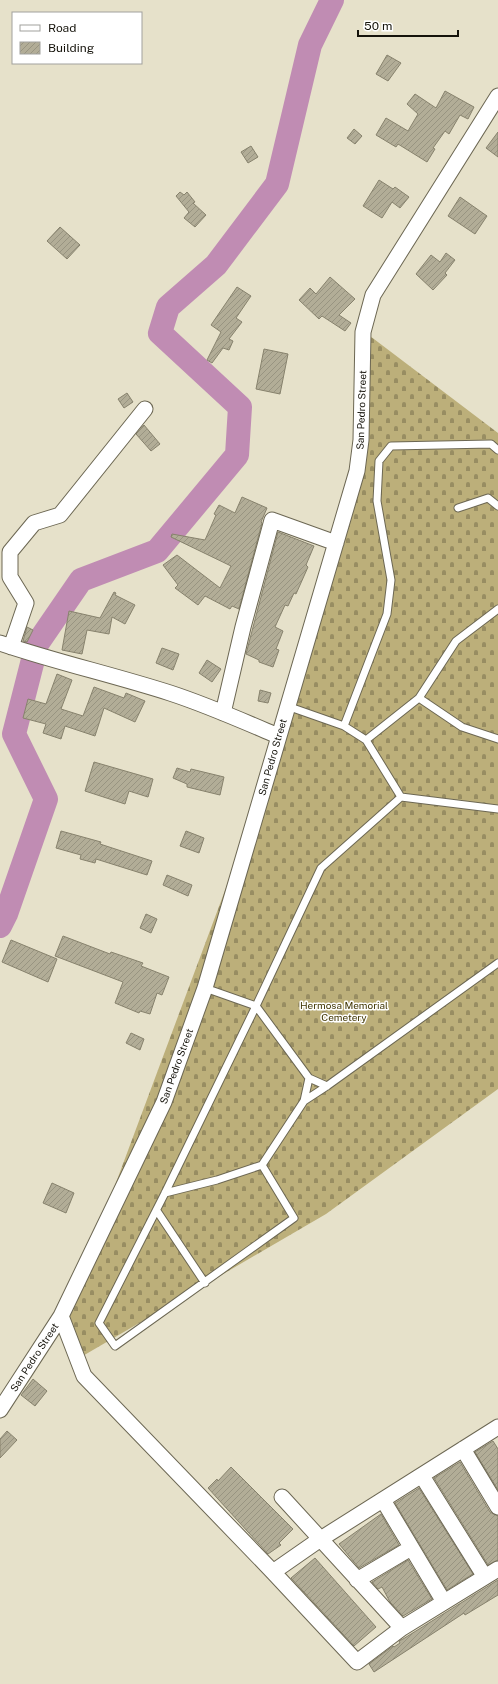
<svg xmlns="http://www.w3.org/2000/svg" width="498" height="1684" font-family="'Public Sans',sans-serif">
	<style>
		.cemetery { fill: url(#cemetery-stones) }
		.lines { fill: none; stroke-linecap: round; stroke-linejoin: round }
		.river { stroke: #c08cb3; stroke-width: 24 }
		.building { fill: url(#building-hatch); stroke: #87826d }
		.lane-casing { stroke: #6c6753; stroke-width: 9 }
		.street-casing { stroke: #6c6753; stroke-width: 17 }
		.lane { stroke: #fff; stroke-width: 7 }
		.street { stroke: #fff; stroke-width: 15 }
		.labels { text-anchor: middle; stroke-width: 3; stroke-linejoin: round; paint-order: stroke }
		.street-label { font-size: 10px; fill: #15130b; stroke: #fff }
		.park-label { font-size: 10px; fill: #3f3400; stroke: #fff }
	</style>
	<defs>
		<pattern id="cemetery-stones" width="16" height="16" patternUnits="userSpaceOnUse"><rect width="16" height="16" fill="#bcaf7a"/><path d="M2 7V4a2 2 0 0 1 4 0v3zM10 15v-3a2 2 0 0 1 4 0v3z" fill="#988d62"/></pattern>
		<pattern id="building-hatch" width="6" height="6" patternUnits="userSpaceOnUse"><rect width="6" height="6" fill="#b2ad97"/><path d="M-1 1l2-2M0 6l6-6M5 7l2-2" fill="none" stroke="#989481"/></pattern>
	</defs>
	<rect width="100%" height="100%" fill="#e6e1ca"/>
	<!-- cemetery -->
	<path class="cemetery" d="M370 336 498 433V1089L326 1214 81 1357 64 1322 277 751 362 468Z"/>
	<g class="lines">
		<!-- river -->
		<path class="river" d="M0 926 6 914 46 799 14 734 37 644 81 580 157 551 237 455 240 407 160 333 168 307 216 265 277 184 310 45 332 0"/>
	</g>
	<!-- building -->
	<path class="building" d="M387 55 401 63 388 81 376 74Z
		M445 91 474 107 468 119 460 115 449 134 445 131 433 148 435 149 427 162 398 144 396 147 376 135 386 118 408 131 418 114 407 104 415 94 436 108Z
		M354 129 362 136 355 144 347 138Z
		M498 132V157L486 148Z
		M251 146 258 157 248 163 241 152Z
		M379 180 393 189 395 187 409 197 400 208 392 202 382 218 363 206Z
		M180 192 184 195 187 192 195 202 193 203 206 215 195 227 184 218 189 212 176 196Z
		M460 197 487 216 475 234 448 216Z
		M60 227 80 245 67 259 47 241Z
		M446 253 455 260 445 273 447 275 433 290 416 274 431 255 440 262Z
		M330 277 355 299 339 315 351 323 345 331 322 316 319 319 299 300 310 288 316 294Z
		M237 287 251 296 236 318 242 322 229 339 233 341 229 350 223 348 212 363 207 360 221 332 211 325Z
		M264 349 288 354 280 394 256 389Z
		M127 393 133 402 124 408 118 399Z
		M144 425 160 444 151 451 136 434Z
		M242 497 267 508 261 522 262 523 239 609 232 606 230 609 205 596 198 605 175 588 178 585 163 565 177 555 220 588 231 566 171 537 172 534 205 540 216 515 214 514 219 505 235 513Z
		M278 532 314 546 306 565 308 567 296 594 294 593 288 606 285 605 275 627 283 631 276 649 279 650 273 667 259 662V660L246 654Z
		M114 592 116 593 115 595 135 605 125 624 112 617 109 634 87 630 82 654 62 650 69 611 100 618Z
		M27 627 33 630 27 642 23 641Z
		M162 648 179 654 173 670 156 663Z
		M207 660 221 669 212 682 199 673Z
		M57 674 72 680 61 709 83 716 94 687 124 698 126 693 145 701 135 722 104 708 95 736 65 726 61 739 43 733 46 724 23 718 28 699 46 704Z
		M260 690 271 693 268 703 258 701Z
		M94 762 153 779 148 797 129 791 125 804 85 791Z
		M177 768 190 772 191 769 224 777 220 795 187 787V784L173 778Z
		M61 831 101 842 100 844 152 861 147 875 96 859 95 863 80 859 81 855 56 848Z
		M186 831 204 838 199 853 180 846Z
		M167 875 192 885 188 896 163 885Z
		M146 914 157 919 151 933 140 928Z
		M63 936 110 954 111 952 143 963 141 966 169 977 162 995 157 993 150 1014 140 1011 139 1013 115 1003 123 982 55 956Z
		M11 940 57 959 48 982 2 962Z
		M131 1033 144 1039 140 1050 126 1043Z
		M52 1183 74 1193 66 1213 43 1203Z
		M33 1379 47 1391 35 1406 21 1395Z
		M7 1431 17 1440 0 1458V1439Z
		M493 1441 498 1449V1490L475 1452Z
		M460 1462 490 1512 498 1516V1560L488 1565 434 1478Z
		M231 1467 293 1529 279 1543 281 1545 268 1554 208 1488 217 1479 218 1481Z
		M419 1488 473 1574 447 1590 395 1503Z
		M381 1514 399 1545 359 1568 339 1544Z
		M315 1558 376 1627 354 1646 291 1578Z
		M408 1560 432 1599 403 1616 390 1602 382 1587 378 1589 372 1582Z
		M498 1580V1595L465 1615 464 1613 374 1672 369 1664 393 1646 394 1647 400 1643 399 1641 403 1639Z"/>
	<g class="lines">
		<defs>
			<path id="lane" d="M458 508 488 498 498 506
				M419 698 462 727 498 739
				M287 706 344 726 387 614 391 580 377 501 379 461 391 446 491 444 498 450
				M344 726 366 740 401 797 498 809
				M366 740 419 698 456 641 498 609
				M309 1078 327 1086
				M304 1101 327 1086 498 963
				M262 1165 294 1218 115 1346 99 1323 165 1193 256 1006 321 868 401 797
				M165 1193 217 1180 262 1165 304 1101 309 1078 256 1006 205 988
				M157 1211 205 1283"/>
			<path id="street" d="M0 643C56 662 114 675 170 693 207 705 243 721 278 736
				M11 647 26 603 10 577V552L34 523 60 515 145 409
				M223 713 243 627 272 520 336 543
				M61 1316 84 1376 273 1572 357 1662 402 1628 498 1569
				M0 1410 61 1316 164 1102 205 988 357 471 361 440 363 332 373 295 498 96
				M463 1449 498 1507
				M422 1476 485 1577
				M282 1497 402 1628
				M383 1500 444 1602
				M273 1572 319 1540 498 1427
				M357 1580 411 1548"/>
		</defs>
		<!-- lane casing -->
		<use href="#lane" class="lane-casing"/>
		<!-- street casing -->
		<use href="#street" class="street-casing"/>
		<!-- lane -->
		<use href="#lane" class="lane"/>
		<!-- street -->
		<use href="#street" class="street"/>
	</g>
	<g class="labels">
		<!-- street labels -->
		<g class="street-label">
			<text transform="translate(361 410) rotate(-88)" y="4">San Pedro Street</text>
			<text transform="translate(272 757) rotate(-74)" y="4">San Pedro Street</text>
			<text transform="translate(176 1066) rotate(-70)" y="4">San Pedro Street</text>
			<text transform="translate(34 1357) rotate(-57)" y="4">San Pedro Street</text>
		</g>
		<!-- park labels -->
		<g class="park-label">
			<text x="344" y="1009">Hermosa Memorial<tspan x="344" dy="12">Cemetery</tspan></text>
		</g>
	</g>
	<!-- legend -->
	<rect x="12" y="12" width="130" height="52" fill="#ffffff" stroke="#a1a19d"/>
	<rect x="20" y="25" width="20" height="6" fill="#ffffff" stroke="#a1a19d"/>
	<text x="48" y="32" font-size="12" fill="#15130b">Road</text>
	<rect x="20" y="42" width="20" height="12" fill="url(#building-hatch)" stroke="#a1a19d"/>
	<text x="48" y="52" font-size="12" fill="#15130b">Building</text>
	<!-- scale -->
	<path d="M358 30v6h100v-6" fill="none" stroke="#15130b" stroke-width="2"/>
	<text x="364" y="30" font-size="12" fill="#15130b" stroke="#ffffff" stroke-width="3" paint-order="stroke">50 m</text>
</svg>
